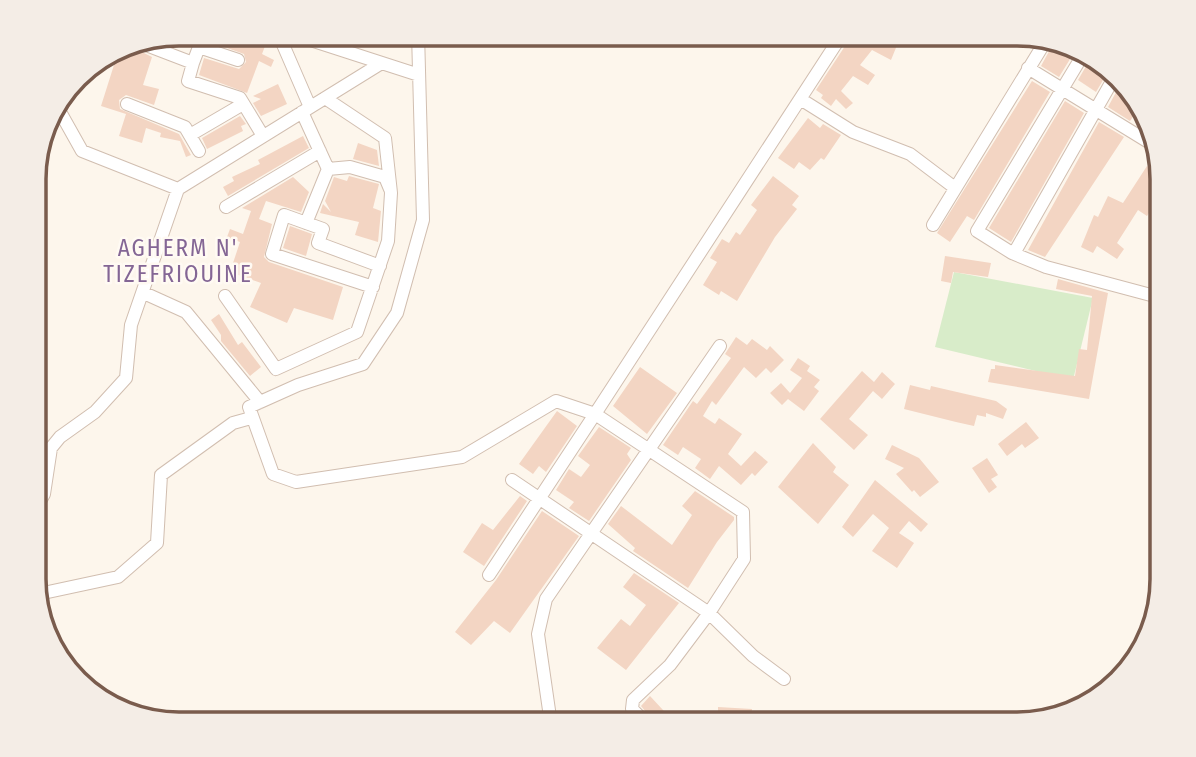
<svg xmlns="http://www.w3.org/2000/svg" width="1196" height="757" font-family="'Fira Sans Condensed',sans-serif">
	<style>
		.green { fill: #d8ecc9 }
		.building { fill: #f3d5c3 }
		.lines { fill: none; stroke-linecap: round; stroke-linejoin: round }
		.minor-casing { stroke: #d1beb0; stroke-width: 14 }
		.minor { stroke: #fff; stroke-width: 12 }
		.labels { text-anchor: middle; stroke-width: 5; stroke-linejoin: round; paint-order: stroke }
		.neighbourhood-label { font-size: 23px; letter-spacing: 2px; fill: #846695; stroke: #fffaf3 }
		.rim { fill: none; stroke: #7a5c4d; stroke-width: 3.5 }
	</style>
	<rect width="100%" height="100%" fill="#fdf6ec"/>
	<!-- green -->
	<path class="green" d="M954 272 1093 298 1073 380 935 347Z"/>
	<!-- building -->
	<path class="building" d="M182 33H246L267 41 262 54 274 60 271 67 259 61 247 93 199 75 204 58 239 69 246 62 244 54 202 39 191 44 180 41Z
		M879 33H902L891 60 872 50 860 65 875 75 868 85 853 76 841 91 853 103 846 109 836 99 831 106 821 98 823 95 816 90 851 37 854 34 872 46Z
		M134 42 140 51 152 57 143 85 159 89 154 105 126 95 119 100 120 109 179 134 191 155 186 157 180 141 160 137 161 133 146 128 142 143 119 136 126 114 101 106 120 46Z
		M1053 44 1075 51 1059 77 1041 66Z
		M1092 56 1109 70 1096 92 1078 80Z
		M1032 81 1050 92 974 220 967 216 950 242 937 233Z
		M1121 83 1143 105 1147 117 1137 111 1130 121 1108 107Z
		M278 84 287 104 261 116 253 103 261 99 253 96Z
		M1065 101 1084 113 1011 242 989 228Z
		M240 116 246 124 241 126 243 131 207 149 202 138Z
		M808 118 820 128 823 124 841 135 824 160 821 158 810 170 799 162 794 169 778 158Z
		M1099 122 1124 137 1045 257 1028 250Z
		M303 136 309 148 228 196 223 187 234 181 232 177 260 164 258 160Z
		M358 143 377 150 379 166 353 159Z
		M1147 166 1162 176V193L1147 216 1138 210 1117 243 1124 249 1117 259 1097 246 1093 253 1081 247 1094 215 1098 217 1108 196 1123 203Z
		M349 176 379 184 373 208 381 211 378 242 355 235 359 222 320 213 323 204 331 212 325 201 334 177 347 181Z
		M773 176 799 196 792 205 797 209 775 237 737 301 721 291 719 295 703 285 717 262 710 258 722 239 729 243 736 232 740 235 757 210 751 205Z
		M293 177 309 192 301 212 266 201 259 219 272 224 264 257 269 262 343 287 333 320 294 308 287 323 250 307 261 283 230 272 240 242 227 237 230 229 243 234 251 211 242 208Z
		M290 226 312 234 306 256 283 248Z
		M945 256 991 263 988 277 953 272 951 283 941 281Z
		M1058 279 1108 293 1089 399 988 382 991 369H995V365L1075 376 1079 349 1087 350 1092 296 1056 289Z
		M219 314 238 345 242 342 261 367 250 376 221 341V335L211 320Z
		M736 337 747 345 752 339 767 350 770 346 784 360 771 373 766 368 756 378 744 367 716 405 712 401 703 416 715 424 719 418 742 434 728 454 741 466 755 451 768 462 755 476 752 473 741 485 719 466 710 479 695 468 701 459 683 447 678 455 663 445 693 401 697 404 731 358 725 354Z
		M798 358 810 366 807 371 820 380 814 387 819 391 804 411 788 399 782 405 770 393 781 383 790 393 802 378 790 370Z
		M640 367 677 393 647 434 613 406Z
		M862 371 874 382 882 372 895 384 882 399 873 391 849 419 868 435 854 450 820 419Z
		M910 385 930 390 931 386 996 401 1007 409 1003 419 986 413V417L977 415 974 426 956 422 904 409Z
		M557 411 577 426 546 472 539 466 533 474 519 464Z
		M1026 422 1039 438 1025 448 1022 444 1007 456 998 444Z
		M599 427 631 448 627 454 631 460 589 521 569 508 574 502 556 490 569 469 581 477 590 465 578 456Z
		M813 443 836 467 833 472 849 485 818 524 778 487Z
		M892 445 919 458 939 482 920 497 914 490 912 492 896 474 904 468 885 459Z
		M987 458 998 475 991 479 997 487 989 493 972 468Z
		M875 480 928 524 921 532 909 521 899 533 914 543 897 568 872 551 889 528 873 514 853 537 842 527Z
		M695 491 734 517V520L717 542 688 588 633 551 635 548 608 524 621 506 672 545 692 515 682 506Z
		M520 496 527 501 484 566 463 552 482 523 493 530Z
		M542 511 579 536 510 633 494 621 471 645 455 632 496 580Z
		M634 573 679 603 626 670 597 648 621 619 630 626 646 605 623 587Z
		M650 696 676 724H656L641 706Z
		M718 707 752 709 751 724H705L706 711H718Z"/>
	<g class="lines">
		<defs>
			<path id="minor" d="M278 33 310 107
				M289 33 419 75
				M418 33 423 220 397 313 363 364 298 385 249 407 273 474 296 482 462 457 556 401 595 414 489 575
				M145 40 146 45 193 63 188 81 240 98 263 136
				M1084 53 977 231 1012 253 1017 248 1115 76
				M193 63 199 47 238 60
				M86 67 59 110 82 151 178 189
				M1028 68 1155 146
				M802 100 853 132 910 154 955 188
				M127 104 185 127 199 151
				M302 112 328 169 306 223
				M190 135 243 104
				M328 169 350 167 385 177 390 189
				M226 207 320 151
				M933 225 1045 42
				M1012 253 1046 267 1162 298
				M373 287 272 254 284 215 323 229 318 243 380 266
				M144 293 186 312 260 402
				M225 296 276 369 357 332 388 241 391 193 385 138 325 98
				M512 480 709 613 744 559 743 512 595 414 843 33
				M34 512 44 494 51 448 60 437 95 412 126 378 131 325 178 189 380 64
				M34 595 118 577 157 543 161 475 233 423 251 418
				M787 720 790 724
				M551 724 538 634 546 599 720 346
				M647 724 632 709 633 700 670 665 709 613 753 656 784 679"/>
		</defs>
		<!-- minor casing -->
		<use href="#minor" class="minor-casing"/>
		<!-- minor -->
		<use href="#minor" class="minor"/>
	</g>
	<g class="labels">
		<!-- neighbourhood labels -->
		<g class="neighbourhood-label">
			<text x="178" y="256">AGHERM N'<tspan x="178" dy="26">TIZEFRIOUINE</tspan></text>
		</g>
	</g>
	<!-- crop -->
	<path d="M0 0H1196V757H0ZM179 46H1017A133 133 0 0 1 1150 179V579A133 133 0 0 1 1017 712H179A133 133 0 0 1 46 579V179A133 133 0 0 1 179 46Z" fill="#f4ede6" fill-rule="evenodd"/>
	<path class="rim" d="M179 46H1017A133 133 0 0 1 1150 179V579A133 133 0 0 1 1017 712H179A133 133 0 0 1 46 579V179A133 133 0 0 1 179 46Z"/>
</svg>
